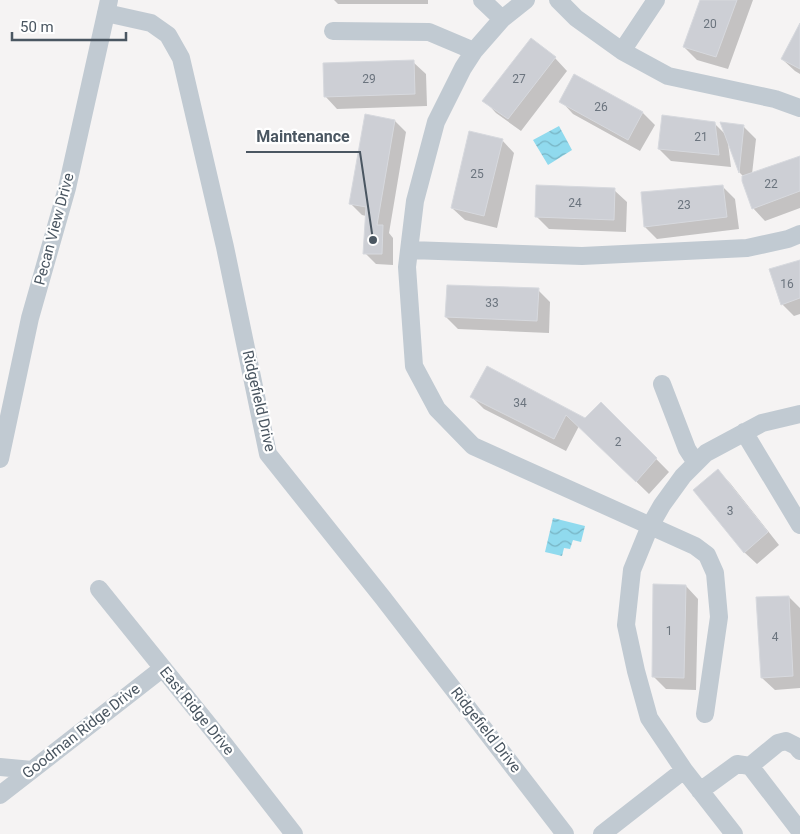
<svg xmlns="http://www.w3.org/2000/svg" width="800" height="834" font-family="Roboto,sans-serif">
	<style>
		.water { fill: url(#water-waves) }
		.shadow { fill: #0003 }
		.building { fill: #cdcfd5; stroke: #d7d9de }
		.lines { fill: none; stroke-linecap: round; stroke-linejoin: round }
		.minor { stroke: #c1cad2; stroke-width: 18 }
		.labels { text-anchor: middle; stroke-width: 4.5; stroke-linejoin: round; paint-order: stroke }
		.number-label { font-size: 12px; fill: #6b747e }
		.street-label { font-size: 15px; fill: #4a5661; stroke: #fff }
		.leader { fill: none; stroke: #4a5661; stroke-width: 2 }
		.callout-dot { fill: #4a5661; stroke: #fff; stroke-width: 2 }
		.callout-label { font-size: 16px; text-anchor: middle; font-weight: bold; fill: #4a5661; stroke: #fff; stroke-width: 4.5; stroke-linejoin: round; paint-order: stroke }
	</style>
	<defs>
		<pattern id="water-waves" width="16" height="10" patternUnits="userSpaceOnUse" patternTransform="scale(1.25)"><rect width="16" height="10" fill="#90daee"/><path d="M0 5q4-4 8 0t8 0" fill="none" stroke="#78b4c4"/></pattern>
	</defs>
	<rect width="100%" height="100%" fill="#f5f3f3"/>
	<!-- water -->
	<path class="water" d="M559 126 572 150 548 165 533 140Z
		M553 518 585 526 581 542 573 540 570 549 564 548 562 556 545 552Z"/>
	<!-- shadow -->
	<path class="shadow" d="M334 0H428V4H338Z
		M702 0H753L728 69 697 60 684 47Z
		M800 26V74L795 71 782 59Z
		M555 58 567 71 521 131 496 113 484 100Z
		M413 62 426 74 427 106 337 109 325 96Z
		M561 101 643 113 655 125 640 151 573 114Z
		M395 121 406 132 389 233 393 238V265L376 264 365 253 366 216 362 215 351 204Z
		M714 123 726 135 744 127 756 139 752 174 800 158V208L765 221 753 208 743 176 740 173 729 143H728L731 167 671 161 659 149Z
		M502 140 514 153 497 228 465 220 452 208Z
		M723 187 735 199 739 229 657 239 645 227Z
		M614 190 627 202 626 232 549 229 536 216Z
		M800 261V314L794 316 782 304Z
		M538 290 550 302 549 333 458 329 446 317Z
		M487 368 585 419 601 403 669 472 649 494 579 426 566 451 484 409 472 397Z
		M717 471 730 483 779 545 757 564 744 552Z
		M686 586 698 599 696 690 666 689 653 676Z
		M789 597 800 608V688L775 690 762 678Z"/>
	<!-- building -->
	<path class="building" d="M700 0H737L716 57 683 47Z
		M800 23V69L781 59Z
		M531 38 556 57 508 119 482 101Z
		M414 60 415 94 324 97 323 63Z
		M574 74 643 112 628 140 559 102Z
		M365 114 395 120 377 225H383L382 254H363L366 207 349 204Z
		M662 115 715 122 719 155 658 149Z
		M720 122 744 125 739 173Z
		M469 131 503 139 484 216 451 208Z
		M800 156V191L752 209 742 181V176Z
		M536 185 615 188 614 220 535 217Z
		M723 185 727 217 644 227 641 192Z
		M800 260V298L781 305 769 269Z
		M447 285 539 288 537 321 445 317Z
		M487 366 585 418 601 402 657 458 636 482 566 415 554 439 470 397Z
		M718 469 768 532 744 553 693 490Z
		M653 584 686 585 684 678 652 677Z
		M789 596 793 676 761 678 756 597Z"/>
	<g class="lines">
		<!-- minor -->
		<path class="minor" d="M482 0 502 19
			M526 0 502 19 474 51 463 68 436 122 415 201 407 267 414 366 437 409 473 446 695 546 707 555 715 573 719 617 705 714
			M558 0 576 18 622 51 668 76 775 99 800 108
			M106 13 151 23 168 35 181 58 225 247 268 454 383 598 565 834
			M333 31 429 32 474 51
			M622 51 656 0
			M410 250 582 256 747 248 788 239 800 234
			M662 384 687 449 696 463
			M744 432 800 525
			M0 459 30 318 67 188 109 0
			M99 589 224 744 294 834
			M750 766 778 743 786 741 796 746 800 751
			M0 767 32 770
			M700 791 737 764 750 766 800 831
			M0 795 163 668
			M602 834 684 770
			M734 834 684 770 649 718 636 671 626 625 632 570 650 526 662 505 683 476 706 453 762 423 800 414"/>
	</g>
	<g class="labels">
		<!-- number labels -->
		<g class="number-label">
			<text x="710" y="28">20</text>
			<text x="369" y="83">29</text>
			<text x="519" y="83">27</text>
			<text x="601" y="111">26</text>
			<text x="701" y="141">21</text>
			<text x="477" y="178">25</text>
			<text x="771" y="188">22</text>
			<text x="575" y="207">24</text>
			<text x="684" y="209">23</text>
			<text x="787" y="288">16</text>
			<text x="492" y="307">33</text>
			<text x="520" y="407">34</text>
			<text x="618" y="446">2</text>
			<text x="730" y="515">3</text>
			<text x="669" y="635">1</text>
			<text x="775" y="641">4</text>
		</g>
		<!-- street labels -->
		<g class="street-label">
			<text transform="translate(54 229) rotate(-75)" y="5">Pecan View Drive</text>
			<text transform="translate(259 401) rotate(77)" y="5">Ridgefield Drive</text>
			<text transform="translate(197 711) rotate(51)" y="5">East Ridge Drive</text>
			<text transform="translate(486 730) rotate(52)" y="5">Ridgefield Drive</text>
			<text transform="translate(81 731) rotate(-38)" y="5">Goodman Ridge Drive</text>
		</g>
	</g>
	<!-- callouts -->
	<path class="leader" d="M373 240L360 152H246"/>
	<circle class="callout-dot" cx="373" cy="240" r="5"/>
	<g class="callout-label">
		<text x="303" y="142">Maintenance</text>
	</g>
	<!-- scale -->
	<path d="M12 32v8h114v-8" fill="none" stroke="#4a5661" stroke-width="2.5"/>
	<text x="20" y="32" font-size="15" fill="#4a5661" stroke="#ffffff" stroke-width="4" paint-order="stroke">50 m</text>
</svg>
